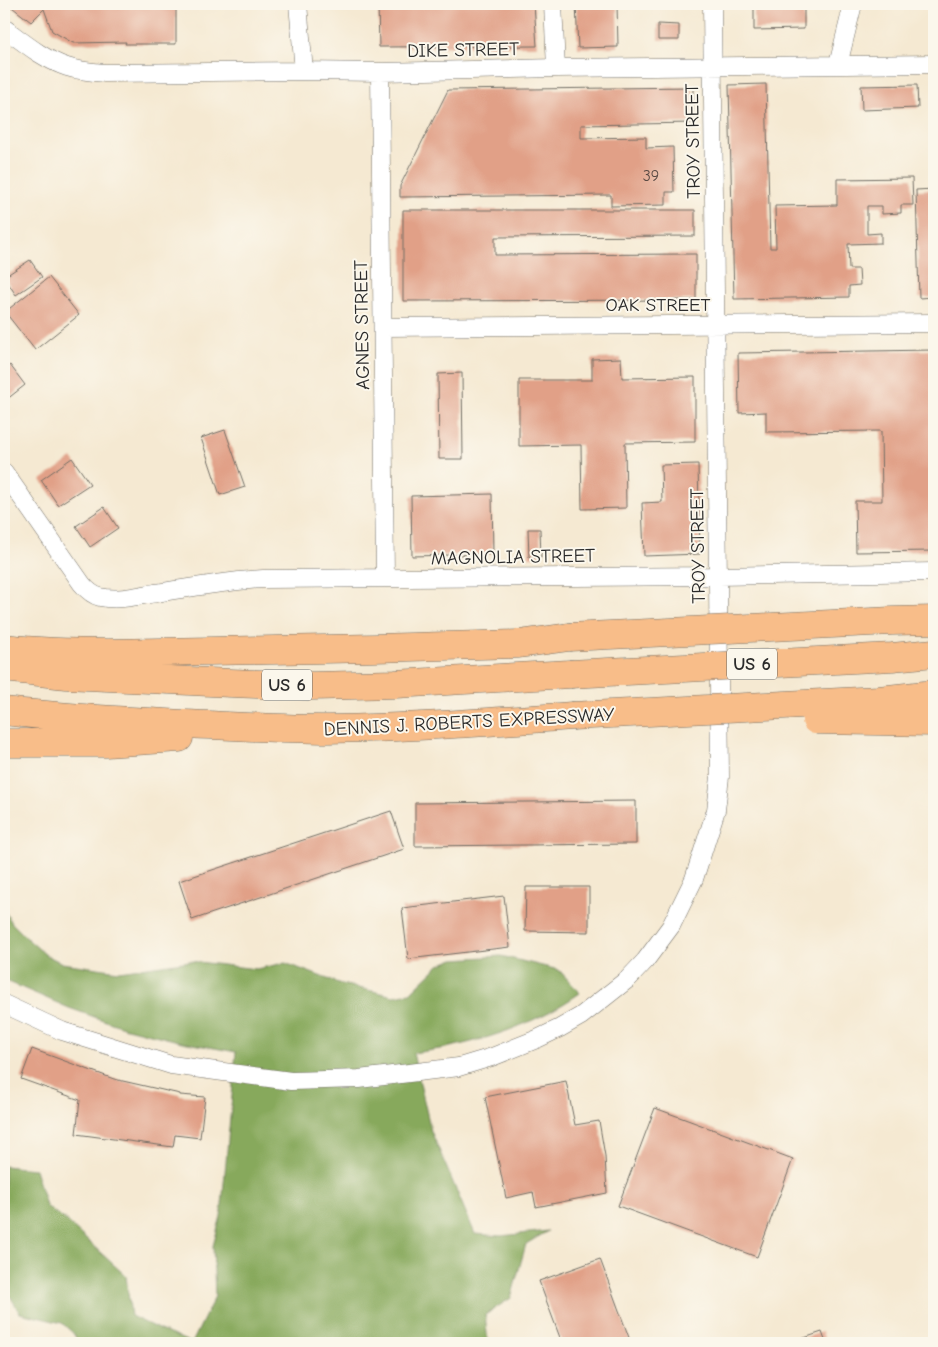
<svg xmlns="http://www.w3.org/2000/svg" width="938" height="1347" font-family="'Comic Neue',sans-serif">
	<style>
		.forest { fill: #87a95c; stroke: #596a44 }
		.building { fill: #e1a087 }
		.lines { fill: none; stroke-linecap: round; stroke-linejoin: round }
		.street-casing { stroke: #726e65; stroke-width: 19 }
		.highway-casing { stroke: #726e65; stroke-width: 29 }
		.street { stroke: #fff; stroke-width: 18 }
		.highway { stroke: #f8bd89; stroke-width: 28 }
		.highway-bridge-casing { stroke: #726e65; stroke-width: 29; stroke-linecap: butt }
		.highway-bridge { stroke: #f8bd89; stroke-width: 28 }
		.labels { text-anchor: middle; stroke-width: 4; stroke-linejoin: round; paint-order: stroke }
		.number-label { font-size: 16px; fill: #584842 }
		.shield { fill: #fbf7ec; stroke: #696865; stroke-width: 1 }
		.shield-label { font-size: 18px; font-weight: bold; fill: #2b2b2b }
		.street-label { font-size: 19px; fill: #2b2b2b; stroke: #fbf7ec }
	</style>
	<rect width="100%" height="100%" fill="#fbf7ec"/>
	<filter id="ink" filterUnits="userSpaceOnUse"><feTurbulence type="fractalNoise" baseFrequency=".02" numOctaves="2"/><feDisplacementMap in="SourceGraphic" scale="10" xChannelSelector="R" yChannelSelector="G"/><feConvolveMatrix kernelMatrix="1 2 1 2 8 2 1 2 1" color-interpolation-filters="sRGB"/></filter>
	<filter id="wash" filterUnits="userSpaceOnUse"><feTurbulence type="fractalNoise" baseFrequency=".0096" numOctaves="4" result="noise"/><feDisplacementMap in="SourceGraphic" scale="20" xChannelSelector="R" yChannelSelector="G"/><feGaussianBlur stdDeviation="1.12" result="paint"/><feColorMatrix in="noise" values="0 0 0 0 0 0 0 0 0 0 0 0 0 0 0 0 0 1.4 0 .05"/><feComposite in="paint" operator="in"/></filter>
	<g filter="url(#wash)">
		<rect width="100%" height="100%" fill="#f5e9d2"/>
		<!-- forest -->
		<path class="forest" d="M4 910 12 923 32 943 46 955 62 963 119 971 190 961 256 969 285 963 341 984 394 996 410 993 439 965 454 959 501 956 559 970 580 993C543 1019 500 1036 455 1046 442 1049 427 1051 413 1053L431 1131 475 1234 501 1236 548 1231 526 1244 511 1298 485 1315 488 1343H79L73 1333 62 1323 20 1313 4 1286V1166L35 1169 46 1206 65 1220 126 1276 131 1316 160 1330 192 1343 215 1296 213 1246 221 1216 236 1052 182 1042 123 1027 69 1008 4 980Z"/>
		<g id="blocks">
			<!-- building -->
			<path class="building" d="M8 4H176V44H125L126 42 73 43 52 31 44 9 31 22Z
				M378 4H534L537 46 379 47Z
				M576 4H617L618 47 578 48Z
				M754 4H804V29L754 30Z
				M658 24 679 25V40H658Z
				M766 84 770 248H776L775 206 837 205V179L912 178 913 205H901V213L882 214V206H867V234L881 233V243L848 244 849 269H859L860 285 849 286V297L734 299 729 85Z
				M917 85 918 108 862 110 861 86Z
				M693 87V123L581 125V138L646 137V148L673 147 674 192H666V205L611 206V195L400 197V186L448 90Z
				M934 189V297L919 298 916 190Z
				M403 210H695V236L495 237V255L696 254V300L403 301Z
				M30 260 42 277 16 295 4 277Z
				M49 277 79 315 35 350 5 312Z
				M934 350V551L856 552 855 501H882L881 431 766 432V412L739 413 738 353Z
				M621 358 622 378 695 377V442L625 443 626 508 582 509 581 445 519 446V380H592V359Z
				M10 365 25 385 6 400 4 397V370Z
				M462 373 463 459H439L438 374Z
				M225 430 245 487 220 495 201 438Z
				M72 458 90 484 58 505 41 480Z
				M698 464 700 554 644 556 642 503 662 502 661 465Z
				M492 494 493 554 412 556 411 496Z
				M104 507 118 528 90 547 76 526Z
				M528 529H540L541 557H529Z
				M636 801V844L415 846V803Z
				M391 811 404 849 192 920 179 881Z
				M526 887H589V932L525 931Z
				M504 896 510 947 408 959 402 908Z
				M32 1049 114 1079 180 1094V1095L205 1097 200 1138 175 1135 173 1147 76 1134 80 1100 21 1079Z
				M566 1081 575 1125 599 1121 605 1156 607 1193 536 1207 533 1192 506 1198 485 1097Z
				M655 1108 793 1159 757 1257 618 1206Z
				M600 1259 631 1343H562L539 1281Z
				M822 1332 826 1343H789Z"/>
		</g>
	</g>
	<g filter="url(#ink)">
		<use href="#blocks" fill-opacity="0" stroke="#726e65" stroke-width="1"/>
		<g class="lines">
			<defs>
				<path id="street" d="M298 4 304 71
					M553 4 556 68
					M4 28C23 42 43 59 67 67 79 71 92 72 105 73L304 71 380 72 556 68 934 64
					M838 65 853 4
					M380 72 385 578
					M383 327 934 323
					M4 472 82 584C87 590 92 595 100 597 118 601 137 596 155 593 190 588 227 581 263 579L719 576 934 572
					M4 1004 62 1031 171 1065 291 1081 359 1079 459 1067 492 1057 537 1039 560 1028 581 1016 628 979 645 961 671 926 694 879 716 810 720 777 712 4"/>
				<path id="highway" d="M4 648C39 652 73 653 108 653L375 648 519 644 569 637
					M4 668 66 675 231 683 313 686 395 684 570 674
					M4 711C64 718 125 721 185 724 233 726 281 729 329 729 410 728 491 722 572 716
					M4 743H106L179 738"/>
			</defs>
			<!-- street casing -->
			<use href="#street" class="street-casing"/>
			<!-- highway casing -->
			<use href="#highway" class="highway-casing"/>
			<!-- street -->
			<use href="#street" class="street"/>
			<!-- highway -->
			<use href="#highway" class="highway"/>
			<defs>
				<path id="highway-bridge" d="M569 637 892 621 934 620
					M570 674 892 657 934 653
					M572 716 879 700 934 694
					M816 720 934 722"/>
			</defs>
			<!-- highway-bridge casing -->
			<use href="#highway-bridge" class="highway-bridge-casing"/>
			<!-- highway-bridge -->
			<use href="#highway-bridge" class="highway-bridge"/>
		</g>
	</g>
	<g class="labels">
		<!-- number labels -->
		<g class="number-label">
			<text x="651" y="181">39</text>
		</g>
		<!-- shield labels -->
		<g class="shield">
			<rect x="727" y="648.5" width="50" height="31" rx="4"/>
			<rect x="262" y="669.5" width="50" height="31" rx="4"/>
		</g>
		<g class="shield-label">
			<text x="752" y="670">US 6</text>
			<text x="287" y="691">US 6</text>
		</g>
		<!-- street labels -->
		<g class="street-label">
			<text transform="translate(463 49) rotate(-1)" y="7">DIKE STREET</text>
			<text transform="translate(692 141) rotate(-91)" y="7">TROY STREET</text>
			<text x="658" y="311">OAK STREET</text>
			<text transform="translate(361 325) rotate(-91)" y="7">AGNES STREET</text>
			<text transform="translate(697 546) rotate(-91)" y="7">TROY STREET</text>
			<text transform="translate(513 556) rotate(-1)" y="7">MAGNOLIA STREET</text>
			<text transform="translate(469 721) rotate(-3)" y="7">DENNIS J. ROBERTS EXPRESSWAY</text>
		</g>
	</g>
	<!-- margin -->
	<rect width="938" height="1347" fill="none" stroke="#fbf7ec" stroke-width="20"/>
</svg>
